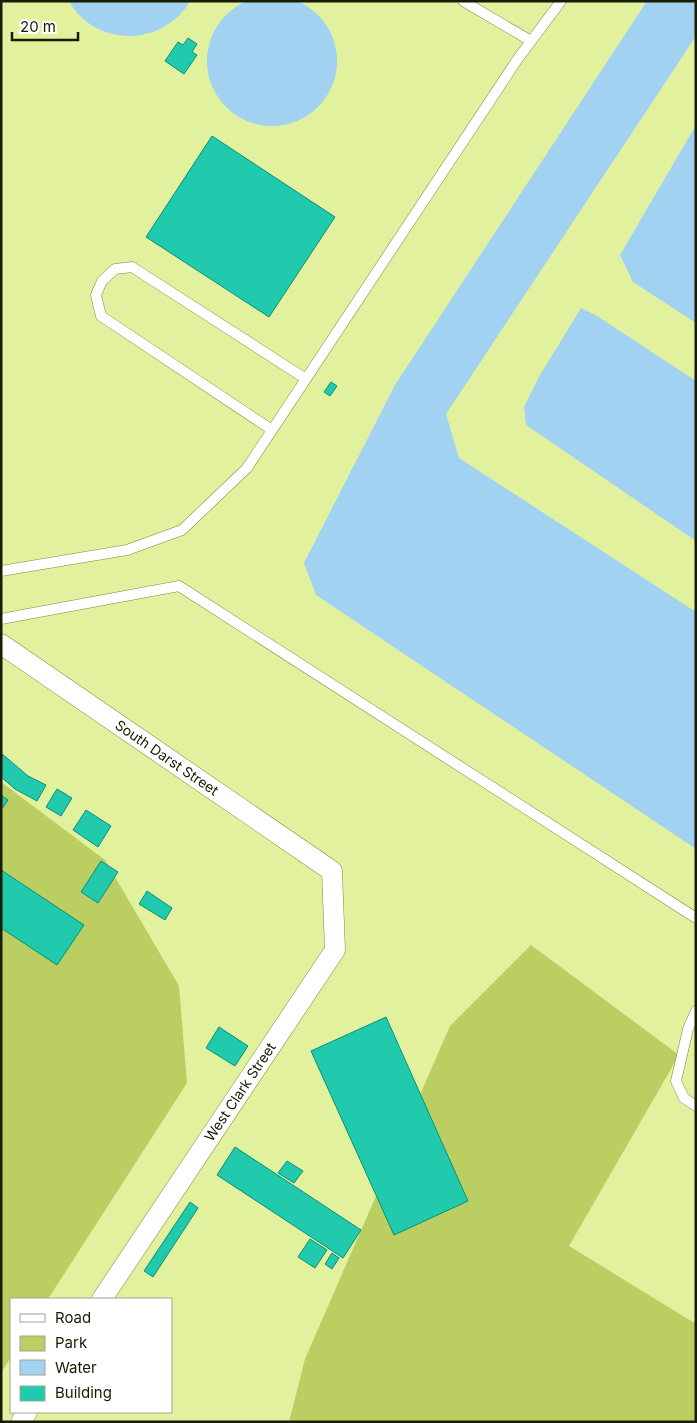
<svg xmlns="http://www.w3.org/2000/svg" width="697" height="1423" font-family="Inter,sans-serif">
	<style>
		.green { fill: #bbce61 }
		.water { fill: #a2d2f1 }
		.building { fill: #21c9ad; stroke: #07907b }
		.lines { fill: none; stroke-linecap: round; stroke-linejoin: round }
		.lane-casing { stroke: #7e8b3b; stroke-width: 11 }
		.street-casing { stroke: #7e8b3b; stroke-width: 21 }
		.lane { stroke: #fff; stroke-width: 10 }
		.street { stroke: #fff; stroke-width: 20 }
		.labels { text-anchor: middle; stroke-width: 4; stroke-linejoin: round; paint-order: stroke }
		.street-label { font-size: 14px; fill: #181c00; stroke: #fff }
	</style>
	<rect width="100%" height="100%" fill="#e1f19e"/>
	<!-- green -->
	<path class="green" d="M1 782 105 860 179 986 187 1083 48 1299H11V1357L1 1373Z
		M531 945 679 1055 569 1246 696 1324V1422H289L305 1359 450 1026Z"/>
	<!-- water -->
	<path class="water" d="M207 61a65 65 0 1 1 130 0a65 65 0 1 1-130 0Z
		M69 1H190C164 47 95 48 69 1Z
		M647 1H696V36L446 414 459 458 696 612V849L316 595 304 563 395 385Z
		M696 125V323L633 282 620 255Z
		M581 308 597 316 696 381V541L526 425 524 407 540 375Z"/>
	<!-- building -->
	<path class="building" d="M188 38 197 44 192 52 197 55 184 74 165 61 178 42 183 45Z
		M212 136 335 217 269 317 146 237Z
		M331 382 337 386 330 396 324 392Z
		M1 753 28 776 46 785 37 801 15 789 1 777Z
		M57 789 72 798 61 816 46 807Z
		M1 795 8 800 1 810Z
		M86 810 111 826 98 847 73 830Z
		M101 861 118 872 98 903 81 892Z
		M1 870 84 925 57 965 1 928Z
		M147 891 172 908 165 920 139 904Z
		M386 1017 468 1201 394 1235 311 1051Z
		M219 1027 248 1046 235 1066 206 1048Z
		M235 1147 361 1230 343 1258 217 1175Z
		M287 1161 303 1171 294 1183 278 1173Z
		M190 1202 198 1208 153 1277 144 1271Z
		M310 1239 327 1250 315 1268 298 1257Z
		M332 1253 339 1258 332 1269 325 1264Z"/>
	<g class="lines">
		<defs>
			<path id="lane" d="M463 1 531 41
				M272 430 101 316 96 295 102 281 115 269 132 267 306 379
				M1 571 127 550 182 530 247 468 517 60 561 1
				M1 619 179 586 696 918
				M696 1011 688 1029 676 1081 684 1098 696 1106"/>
			<g id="street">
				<path id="s1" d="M1 644 332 871 335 950 102 1299"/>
				<path d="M21 1422 27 1412"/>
			</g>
		</defs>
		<!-- lane casing -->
		<use href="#lane" class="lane-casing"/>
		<!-- street casing -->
		<use href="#street" class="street-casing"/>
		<!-- lane -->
		<use href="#lane" class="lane"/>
		<!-- street -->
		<use href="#street" class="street"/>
	</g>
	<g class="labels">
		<!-- street labels -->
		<g class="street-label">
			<text dy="5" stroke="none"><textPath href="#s1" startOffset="201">South Darst Street</textPath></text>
			<text transform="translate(240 1092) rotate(-56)" y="5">West Clark Street</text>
		</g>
	</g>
	<!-- border -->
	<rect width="697" height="1423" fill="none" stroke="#181c00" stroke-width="5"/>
	<!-- legend -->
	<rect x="10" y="1298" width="162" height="115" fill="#ffffff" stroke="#a3a499"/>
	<rect x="20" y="1314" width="25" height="8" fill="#ffffff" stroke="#a3a499"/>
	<text x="55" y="1323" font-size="15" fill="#181c00">Road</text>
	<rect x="20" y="1336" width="25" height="15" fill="#bbce61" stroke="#a3a499"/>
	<text x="55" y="1348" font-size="15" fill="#181c00">Park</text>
	<rect x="20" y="1360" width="25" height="15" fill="#a2d2f1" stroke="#a3a499"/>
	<text x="55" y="1373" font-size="15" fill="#181c00">Water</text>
	<rect x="20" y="1386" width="25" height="15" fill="#21c9ad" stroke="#a3a499"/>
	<text x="55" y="1398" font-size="15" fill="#181c00">Building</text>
	<!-- scale -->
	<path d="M12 32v8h66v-8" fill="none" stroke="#181c00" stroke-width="2.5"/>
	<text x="20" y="32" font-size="15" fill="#181c00" stroke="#ffffff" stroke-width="4" paint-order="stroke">20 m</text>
</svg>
